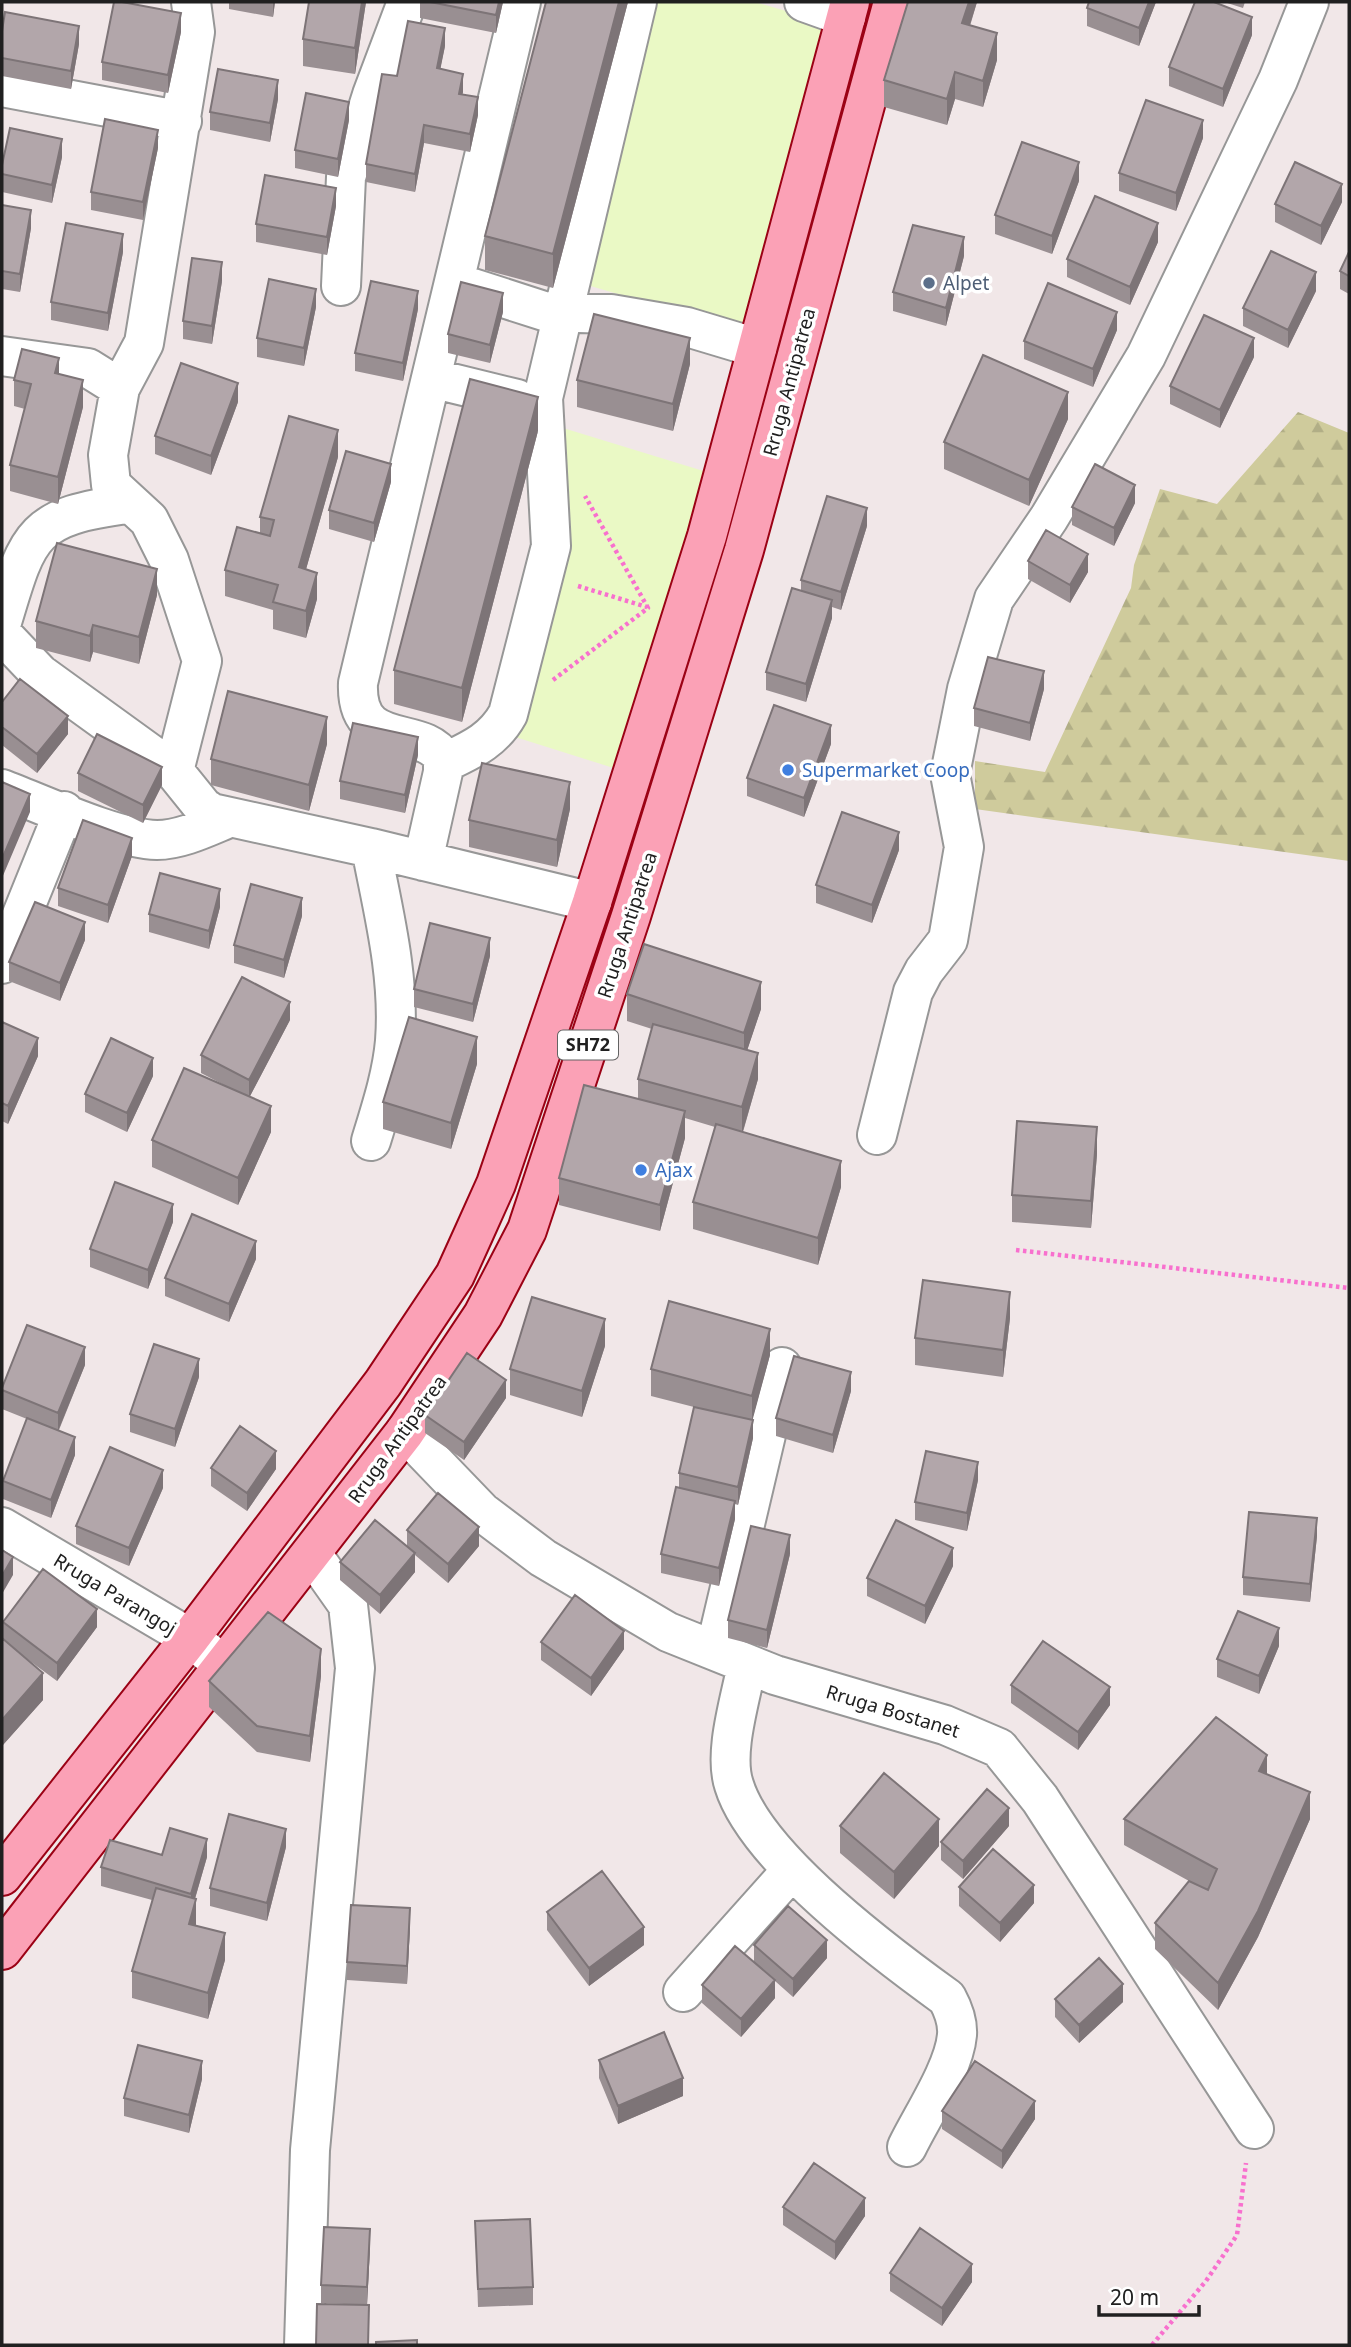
<svg xmlns="http://www.w3.org/2000/svg" width="1351" height="2347" font-family="'Noto Sans',sans-serif">
	<style>
		.forest { fill: url(#forest-firs) }
		.park { fill: #eaf9c5 }
		.lines { fill: none; stroke-linecap: round; stroke-linejoin: round }
		.minor-casing { stroke: #979797; stroke-width: 42 }
		.major-casing { stroke: #9b0215; stroke-width: 42 }
		.path { stroke: #f870ce; stroke-width: 4.5; stroke-dasharray: 3.5 3.5; stroke-linecap: butt }
		.minor { stroke: #fff; stroke-width: 38 }
		.major { stroke: #fba1b6; stroke-width: 38 }
		.wall { fill: #998f92 }
		.shaded-wall { fill: #7d7477 }
		.building { fill: #b2a6aa; stroke: #7d7477; stroke-width: 2 }
		.service-dot { fill: #5c6f8a; stroke: #fff; stroke-width: 2.5 }
		.shop-dot { fill: #3f7fe0; stroke: #fff; stroke-width: 2.5 }
		.labels { text-anchor: middle; stroke-width: 7; stroke-linejoin: round; paint-order: stroke }
		.shield { fill: #fff; stroke: #636363; stroke-width: 2 }
		.shield-label { font-size: 18px; font-weight: bold; fill: #202020 }
		.service-label { font-size: 19px; fill: #4e5e75; stroke: #fff; text-anchor: start }
		.street-label { font-size: 19px; fill: #202020; stroke: #fff }
		.shop-label { font-size: 19px; fill: #366cbe; stroke: #fff; text-anchor: start }
	</style>
	<defs>
		<pattern id="forest-firs" width="22" height="20" patternUnits="userSpaceOnUse" patternTransform="scale(1.75)"><rect width="22" height="20" fill="#cfcb9c"/><path d="M5 1l3.5 6h-7zM16 11l3.5 6h-7z" fill="#b1ae86"/></pattern>
	</defs>
	<rect width="100%" height="100%" fill="#f1e7e8"/>
	<!-- forest -->
	<path class="forest" d="M1298 412 1349 433V861L975 809V761L1045 772 1131 588 1134 565 1160 489 1217 504Z"/>
	<!-- park -->
	<path class="park" d="M645 2H755L827 23 742 330 580 283Z
		M550 424 710 473 623 771 506 734Z"/>
	<g class="lines">
		<defs>
			<path id="minor" d="M804 2 846 17
				M2 87 182 121
				M454 282 547 312 611 314 687 327 757 348
				M341 286 346 177 372 95 407 2
				M2 356 88 368 120 388
				M431 378 517 399
				M2 622C28 534 32 516 129 504
				M2 634 40 674 174 771 203 807 212 813 371 848 592 902
				M444 763C471 750 493 741 508 714L551 546 543 398 637 2
				M174 771 202 661 169 560 149 520 111 485 108 455 120 388 144 343 195 32 191 2
				M2 789C42 804 116 839 157 840 181 840 207 827 229 818
				M371 848C383 911 400 975 395 1041 392 1075 381 1108 371 1141
				M423 861 443 772V758C422 723 355 753 358 683L521 2
				M2 964 64 811
				M877 1135 913 992 924 971 948 940 964 847 950 774 967 689 994 599 1049 518 1146 356 1278 80 1309 2
				M405 1432 482 1512 543 1558 668 1632 775 1675 945 1725 999 1748 1040 1799 1254 2129
				M2 1527 190 1638 225 1666
				M715 1651 782 1367
				M747 1664C741 1698 723 1752 734 1785 756 1857 886 1954 947 1998 953 2009 958 2022 957 2035 954 2069 922 2116 907 2147
				M683 1992 792 1870
				M304 2345 310 2150 355 1668 348 1605 312 1554"/>
			<path id="major" d="M2 1876 190 1638 383 1383 455 1275 474 1233 496 1184 592 902 707 536 850 2
				M2 1950 405 1432 483 1315 527 1230 631 916 744 550 893 2"/>
		</defs>
		<!-- minor casing -->
		<use href="#minor" class="minor-casing"/>
		<!-- major casing -->
		<use href="#major" class="major-casing"/>
		<!-- path -->
		<path class="path" d="M578 586 647 607
			M553 680 648 608 585 496
			M1016 1250 1349 1288
			M1152 2345 1206 2281 1237 2235 1246 2163"/>
		<!-- minor -->
		<use href="#minor" class="minor"/>
		<!-- major -->
		<use href="#major" class="major"/>
	</g>
	<!-- wall -->
	<path class="wall" d="M229 2H275L273 17 229 9Z
		M309 2H366L355 74 303 66V39Z
		M420 2H503L496 33 420 18Z
		M628 2 553 288 485 270V236Z
		M908 2H977L970 26 997 60 983 107 955 99 947 125 884 107V80Z
		M1089 2H1156L1139 46 1087 26V8Z
		M1224 2H1245L1243 8Z
		M2 31 79 44 71 89 2 76Z
		M181 32 168 93 102 80V62Z
		M1252 35 1223 107 1169 86V67Z
		M445 46 440 69 463 92 462 94 478 115 470 152 424 143 415 192 366 182V164L397 76Z
		M278 99 270 142 210 130V112Z
		M349 120 338 177 295 168V150Z
		M1203 138 1176 211 1119 191V173Z
		M158 148 143 220 91 210V192Z
		M62 157 52 203 2 192V165Z
		M1079 181 1052 254 995 234V215Z
		M1342 202 1321 245 1275 222V204Z
		M2 205 31 228 20 292 2 289Z
		M336 206 327 255 256 242V224Z
		M1158 242 1130 305 1067 277V259Z
		M123 252 108 331 51 320V302Z
		M1349 252V294L1340 289V271Z
		M964 256 946 326 893 311V292Z
		M222 281 212 344 183 339V321Z
		M1316 291 1288 348 1243 326V308Z
		M316 307 304 366 257 357V338Z
		M418 309 403 381 355 371V353Z
		M503 312 490 363 448 353V334Z
		M1117 330 1093 387 1024 359V341Z
		M1254 357 1220 428 1170 404V386Z
		M690 364 673 431 577 407V380Z
		M59 374 83 407 58 504 10 491V465L25 409 14 406V380Z
		M238 402 211 475 155 454V436Z
		M1068 419 1029 506 944 469V442Z
		M538 431 462 722 394 704V670Z
		M338 457 306 569 317 599 306 638 273 629V610L225 596V570L260 533V517Z
		M391 482 374 542 329 529V510Z
		M1135 503 1114 546 1072 525V507Z
		M867 526 841 610 832 607V618L806 702 766 690V672L801 590V580Z
		M1028 561 1088 572 1070 603 1028 579Z
		M157 595 139 664 93 652 90 662 36 648V621Z
		M1044 689 1030 741 974 726V708Z
		M2 702 68 734 37 773 2 745Z
		M327 744 309 811 211 785V759Z
		M831 744 804 817 747 796V778Z
		M418 755 405 813 340 799V781Z
		M78 773 162 785 143 823 78 791Z
		M570 809 557 867 469 847V820Z
		M899 850 872 923 816 903V885Z
		M132 856 108 923 58 906V888Z
		M220 907 209 949 149 932V914Z
		M302 916 284 978 234 963V945Z
		M85 940 60 1001 9 981V962Z
		M490 956 473 1022 414 1007V989Z
		M627 994 761 1009 747 1050 758 1079 743 1132 841 1187 818 1265 693 1229V1202L715 1127 685 1118V1138L660 1231 559 1205V1178L638 1099V1079L652 1029 627 1021Z
		M290 1020 250 1096 271 1132 238 1205 152 1167V1140L224 1085 201 1073V1055Z
		M2 1022 38 1056 8 1124 2 1121Z
		M477 1064 451 1149 383 1129V1102Z
		M153 1076 127 1132 85 1112V1094Z
		M1097 1154 1091 1228 1012 1222V1195Z
		M173 1222 148 1289 90 1267V1249Z
		M256 1259 229 1322 165 1296V1278Z
		M1010 1318 1003 1377 915 1365V1338Z
		M605 1346 582 1417 510 1395V1369Z
		M770 1355 752 1420 753 1438 738 1505 735 1504V1519L719 1586 661 1573V1554L679 1488V1473L694 1407 651 1396V1369Z
		M85 1365 59 1430 75 1455 51 1518 3 1499V1481L27 1419 2 1409V1388Z
		M199 1377 175 1447 130 1432V1414Z
		M851 1391 833 1453 776 1436V1418Z
		M506 1398 464 1460 425 1433V1415Z
		M211 1468 276 1469 247 1511 211 1486Z
		M978 1480 967 1531 915 1520V1502Z
		M163 1488 129 1566 76 1544V1526Z
		M407 1530 479 1546 448 1583 415 1555V1572L380 1614 340 1580V1562L407 1546Z
		M1317 1536 1310 1602 1243 1595V1577Z
		M790 1554 767 1648 728 1638V1620Z
		M953 1566 925 1624 867 1596V1578Z
		M3 1622 97 1627 57 1681 19 1653 43 1700 2 1746Z
		M541 1642 624 1649 591 1696 541 1660Z
		M1279 1646 1259 1694 1217 1677V1659Z
		M321 1676 310 1762 257 1752 209 1707V1681Z
		M1011 1685 1110 1705 1078 1750 1011 1703Z
		M1267 1774 1310 1819 1258 1937 1218 2010 1155 1949V1923L1189 1881 1124 1845V1819Z
		M840 1826 939 1846 894 1899 840 1853Z
		M1009 1826 963 1879 941 1860V1842Z
		M286 1847 267 1921 210 1906V1888Z
		M162 1855 207 1857 195 1899 196 1926 225 1960 208 2019 132 1998V1971L152 1900 101 1886V1867Z
		M959 1887 1034 1903 1000 1942 959 1906Z
		M547 1912 644 1945 589 1986 547 1930Z
		M410 1926 407 1984 347 1980V1962Z
		M754 1945 827 1958 793 1997 775 1981V1998L741 2037 702 2003V1985L754 1962Z
		M1055 1999 1123 2002 1079 2043 1055 2017Z
		M599 2060 683 2096 618 2124 599 2078Z
		M202 2079 189 2133 124 2116V2098Z
		M942 2111 1035 2119 1002 2169 942 2129Z
		M783 2207 865 2216 835 2260 783 2225Z
		M475 2221 533 2287V2305L478 2307Z
		M370 2247 367 2305 321 2303V2285Z
		M890 2273 972 2282 942 2326 890 2291Z"/>
	<!-- shaded-wall -->
	<path class="shaded-wall" d="M273 2H275L273 17Z
		M362 2H366L355 74V48Z
		M499 2H503L496 33V15Z
		M619 2H628L553 288V254Z
		M969 2H977L962 50V23Z
		M1149 2H1156L1139 46V28Z
		M181 13V32L168 93V75Z
		M1252 17V35L1223 107V89Z
		M79 26V44L71 89V71Z
		M445 28V46L437 86V68Z
		M997 33V60L983 107V81Z
		M955 72V99L947 125V99Z
		M463 74V92L459 112V94Z
		M278 80V99L270 142V123Z
		M478 97V115L470 152V134Z
		M349 102V120L338 177V159Z
		M1203 120V138L1176 211V193Z
		M424 125V143L415 192V174Z
		M158 130V148L143 220V202Z
		M62 139V157L52 203V185Z
		M1079 162V181L1052 254V236Z
		M1342 184V202L1321 245V226Z
		M336 188V206L327 255V237Z
		M31 210V228L20 292V274Z
		M1158 223V242L1130 305V287Z
		M123 234V252L108 331V313Z
		M964 237V256L946 326V308Z
		M222 262V281L212 344V326Z
		M1316 272V291L1288 348V330Z
		M316 289V307L304 366V348Z
		M418 291V309L403 381V363Z
		M503 293V312L490 363V345Z
		M1117 312V330L1093 387V369Z
		M690 338V364L673 431V404Z
		M1254 338V357L1220 428V410Z
		M59 358V385L55 373Z
		M83 380V407L58 504V477Z
		M238 383V402L211 475V456Z
		M1068 392V419L1029 506V480Z
		M538 397V431L462 722V688Z
		M338 430V457L299 594V567Z
		M391 464V482L374 542V523Z
		M1135 485V503L1114 546V528Z
		M867 508V526L841 610V592Z
		M1088 554V572L1070 603V585Z
		M157 569V595L139 664V637Z
		M317 573V599L306 638V611Z
		M832 600V618L806 702V684Z
		M93 625V652L90 662V636Z
		M1044 671V689L1030 741V723Z
		M68 716V734L37 773V754Z
		M327 717V744L309 811V785Z
		M831 725V744L804 817V798Z
		M418 737V755L405 813V795Z
		M162 767V785L143 823V805Z
		M570 782V809L557 867V840Z
		M30 794V812L2 878V859Z
		M899 832V850L872 923V905Z
		M132 838V856L108 923V905Z
		M220 889V907L209 949V931Z
		M302 898V916L284 978V960Z
		M85 922V940L60 1001V983Z
		M490 938V956L473 1022V1004Z
		M761 982V1009L744 1060V1033Z
		M290 1002V1020L249 1098V1080Z
		M477 1037V1064L451 1149V1123Z
		M38 1038V1056L8 1124V1106Z
		M758 1053V1079L742 1134V1107Z
		M153 1058V1076L127 1132V1113Z
		M271 1106V1132L238 1205V1178Z
		M685 1111V1138L660 1231V1205Z
		M1097 1127V1154L1091 1228V1201Z
		M841 1161V1187L818 1265V1238Z
		M173 1204V1222L148 1289V1270Z
		M256 1241V1259L229 1322V1304Z
		M1010 1292V1318L1003 1377V1350Z
		M605 1319V1346L582 1417V1391Z
		M770 1329V1355L752 1422V1396Z
		M85 1347V1365L58 1431V1413Z
		M199 1359V1377L175 1447V1429Z
		M851 1372V1391L833 1453V1435Z
		M506 1380V1398L464 1460V1442Z
		M753 1420V1438L738 1505V1487Z
		M75 1437V1455L51 1518V1500Z
		M276 1451V1469L247 1511V1493Z
		M978 1462V1480L967 1531V1513Z
		M163 1470V1488L129 1566V1548Z
		M735 1501V1519L719 1586V1568Z
		M1317 1518V1536L1310 1602V1584Z
		M479 1527V1546L448 1583V1564Z
		M790 1535V1554L767 1648V1630Z
		M953 1548V1566L925 1624V1606Z
		M415 1553V1572L380 1614V1595Z
		M13 1557V1575L2 1594V1576Z
		M97 1609V1627L57 1681V1663Z
		M1279 1628V1646L1259 1694V1676Z
		M624 1631V1649L591 1696V1678Z
		M321 1649V1676L310 1762V1736Z
		M43 1673V1700L2 1746V1720Z
		M1110 1687V1705L1078 1750V1732Z
		M1267 1755V1782L1259 1771Z
		M1310 1792V1819L1258 1937 1218 2010V1983Z
		M1009 1808V1826L963 1879V1861Z
		M939 1819V1846L894 1899V1872Z
		M286 1829V1847L267 1921V1903Z
		M207 1839V1857L191 1912V1894Z
		M1034 1885V1903L1000 1942V1923Z
		M196 1899V1926L189 1924Z
		M410 1908V1926L407 1984V1966Z
		M644 1927V1945L589 1986V1968Z
		M225 1933V1960L208 2019V1993Z
		M827 1940V1958L793 1997V1979Z
		M775 1980V1998L741 2037V2019Z
		M1123 1984V2002L1079 2043V2025Z
		M202 2061V2079L189 2133V2115Z
		M683 2078V2096L618 2124V2106Z
		M1035 2101V2119L1002 2169V2151Z
		M865 2198V2216L835 2260V2242Z
		M370 2229V2247L367 2305V2287Z
		M972 2264V2282L942 2326V2308Z"/>
	<!-- building -->
	<path class="building" d="M114 2H122L181 13 168 75 102 62Z
		M309 2H362L355 48 303 39Z
		M430 2H499L496 15Z
		M546 2H619L553 254 485 236Z
		M908 2H969L962 23 997 33 983 81 955 72 947 99 884 80Z
		M1089 2H1149L1139 28 1087 8Z
		M1195 2H1214L1252 17 1223 89 1169 67Z
		M5 12 79 26 71 71 2 58V31Z
		M408 21 445 28 437 68 463 74 459 94 478 97 470 134 424 125 415 174 366 164 382 74 397 76Z
		M218 69 278 80 270 123 210 112Z
		M306 93 349 102 338 159 295 150Z
		M1146 100 1203 120 1176 193 1119 173Z
		M105 119 158 130 143 202 91 192Z
		M10 128 62 139 52 185 2 174V165Z
		M1022 142 1079 162 1052 236 995 215Z
		M1295 162 1342 184 1321 226 1275 204Z
		M265 175 336 188 327 237 256 224Z
		M1095 196 1158 223 1130 287 1067 259Z
		M2 205 31 210 20 274 2 271Z
		M66 223 123 234 108 313 51 302Z
		M913 225 964 237 946 308 893 292Z
		M1271 251 1316 272 1288 330 1243 308Z
		M1349 252V276L1340 271Z
		M192 258 222 262 212 326 183 321Z
		M269 279 316 289 304 348 257 338Z
		M371 281 418 291 403 363 355 353Z
		M461 282 503 293 490 345 448 334Z
		M1048 283 1117 312 1093 369 1024 341Z
		M594 314 690 338 673 404 577 380Z
		M1204 315 1254 338 1220 410 1170 386Z
		M22 349 59 358 55 373 83 380 58 477 10 465 31 384 14 380Z
		M983 355 1068 392 1029 480 944 442Z
		M181 363 238 383 211 456 155 436Z
		M470 379 538 397 462 688 394 670Z
		M289 416 338 430 299 567 317 573 306 611 273 602 278 585 225 570 237 527 270 536 274 520 260 517Z
		M346 451 391 464 374 523 329 510Z
		M1095 464 1135 485 1114 528 1072 507Z
		M827 496 867 508 841 592 801 580Z
		M1046 530 1088 554 1070 585 1028 561Z
		M57 543 157 569 139 637 93 625 90 636 36 621Z
		M792 588 832 600 806 684 766 672Z
		M988 657 1044 671 1030 723 974 708Z
		M20 679 68 716 37 754 2 727V702Z
		M228 691 327 717 309 785 211 759Z
		M774 705 831 725 804 798 747 778Z
		M353 723 418 737 405 795 340 781Z
		M97 734 162 767 143 805 78 773Z
		M482 763 570 782 557 840 469 820Z
		M2 782 30 794 2 859Z
		M842 812 899 832 872 905 816 885Z
		M83 820 132 838 108 905 58 888Z
		M160 873 220 889 209 931 149 914Z
		M251 884 302 898 284 960 234 945Z
		M35 902 85 922 60 983 9 962Z
		M430 923 490 938 473 1004 414 989Z
		M644 944 761 982 744 1033 627 994Z
		M242 977 290 1002 249 1080 201 1055Z
		M409 1017 477 1037 451 1123 383 1102Z
		M2 1022 38 1038 8 1106 2 1103Z
		M653 1024 758 1053 742 1107 638 1079Z
		M111 1038 153 1058 127 1113 85 1094Z
		M184 1068 271 1106 238 1178 152 1140Z
		M584 1085 685 1111 660 1205 559 1178Z
		M1017 1121 1097 1127 1091 1201 1012 1195Z
		M716 1124 841 1161 818 1238 693 1202Z
		M115 1182 173 1204 148 1270 90 1249Z
		M192 1214 256 1241 229 1304 165 1278Z
		M923 1280 1010 1292 1003 1350 915 1338Z
		M532 1297 605 1319 582 1391 510 1369Z
		M669 1301 770 1329 752 1396 651 1369Z
		M27 1325 85 1347 58 1413 2 1390V1388Z
		M154 1344 199 1359 175 1429 130 1414Z
		M467 1353 506 1380 464 1442 425 1415Z
		M794 1356 851 1372 833 1435 776 1418Z
		M694 1407 753 1420 738 1487 679 1473Z
		M27 1418 75 1437 51 1500 3 1481Z
		M240 1426 276 1451 247 1493 211 1468Z
		M110 1447 163 1470 129 1548 76 1526Z
		M926 1451 978 1462 967 1513 915 1502Z
		M676 1487 735 1501 719 1568 661 1554Z
		M438 1493 479 1527 448 1564 407 1530Z
		M1249 1512 1317 1518 1310 1584 1243 1577Z
		M375 1520 415 1553 380 1595 340 1562Z
		M896 1520 953 1548 925 1606 867 1578Z
		M751 1526 790 1535 767 1630 728 1620Z
		M2 1550 13 1557 2 1576Z
		M43 1569 97 1609 57 1663 3 1622Z
		M575 1595 624 1631 591 1678 541 1642Z
		M1238 1611 1279 1628 1259 1676 1217 1659Z
		M268 1612 321 1649 310 1736 257 1726 209 1681Z
		M2 1638 43 1673 2 1720Z
		M1043 1641 1110 1687 1078 1732 1011 1685Z
		M1216 1717 1267 1755 1259 1771 1310 1792 1258 1911 1218 1983 1155 1923 1189 1881 1208 1890 1217 1869 1124 1819Z
		M884 1773 939 1819 894 1872 840 1826Z
		M987 1789 1009 1808 963 1861 941 1842Z
		M229 1814 286 1829 267 1903 210 1888Z
		M170 1828 207 1839 191 1894 101 1867 110 1840 162 1855Z
		M993 1849 1034 1885 1000 1923 959 1887Z
		M602 1871 644 1927 589 1968 547 1912Z
		M156 1888 196 1899 189 1924 225 1933 208 1993 132 1971Z
		M351 1905 410 1908 407 1966 347 1962Z
		M788 1906 827 1940 793 1979 754 1945Z
		M735 1946 775 1980 741 2019 702 1985Z
		M1099 1958 1123 1984 1079 2025 1055 1999Z
		M664 2032 683 2078 618 2106 599 2060Z
		M138 2045 202 2061 189 2115 124 2098Z
		M975 2061 1035 2101 1002 2151 942 2111Z
		M814 2163 865 2198 835 2242 783 2207Z
		M530 2219 533 2287 478 2289 475 2221Z
		M324 2227 370 2229 367 2287 321 2285Z
		M920 2228 972 2264 942 2308 890 2273Z
		M317 2304 369 2305 368 2345H316Z
		M417 2340V2345H376V2342Z"/>
	<!-- markers -->
	<circle class="service-dot" cx="929" cy="283" r="7"/>
	<g class="shop-dot">
		<circle cx="788" cy="770" r="7"/>
		<circle cx="641" cy="1170" r="7"/>
	</g>
	<g class="labels">
		<!-- shield labels -->
		<rect class="shield" x="558" y="1030.5" width="60" height="29" rx="5"/>
		<g class="shield-label">
			<text x="588" y="1051">SH72</text>
		</g>
		<!-- service labels -->
		<g class="service-label">
			<text x="943" y="290">Alpet</text>
		</g>
		<!-- street labels -->
		<g class="street-label">
			<text transform="translate(789 382) rotate(-75)" y="7">Rruga Antipatrea</text>
			<text transform="translate(627 925) rotate(-72)" y="7">Rruga Antipatrea</text>
			<text transform="translate(397 1439) rotate(-54)" y="7">Rruga Antipatrea</text>
			<text transform="translate(115 1594) rotate(31)" y="7">Rruga Parangoj</text>
			<text transform="translate(893 1711) rotate(17)" y="7">Rruga Bostanet</text>
		</g>
		<!-- shop labels -->
		<g class="shop-label">
			<text x="802" y="777">Supermarket Coop</text>
			<text x="655" y="1177">Ajax</text>
		</g>
	</g>
	<!-- border -->
	<rect width="1351" height="2347" fill="none" stroke="#202020" stroke-width="7"/>
	<!-- scale -->
	<path d="M1099 2305v10h100v-10" fill="none" stroke="#202020" stroke-width="3.5"/>
	<text x="1110" y="2305" font-size="21" fill="#202020" stroke="#ffffff" stroke-width="5" paint-order="stroke">20 m</text>
</svg>
